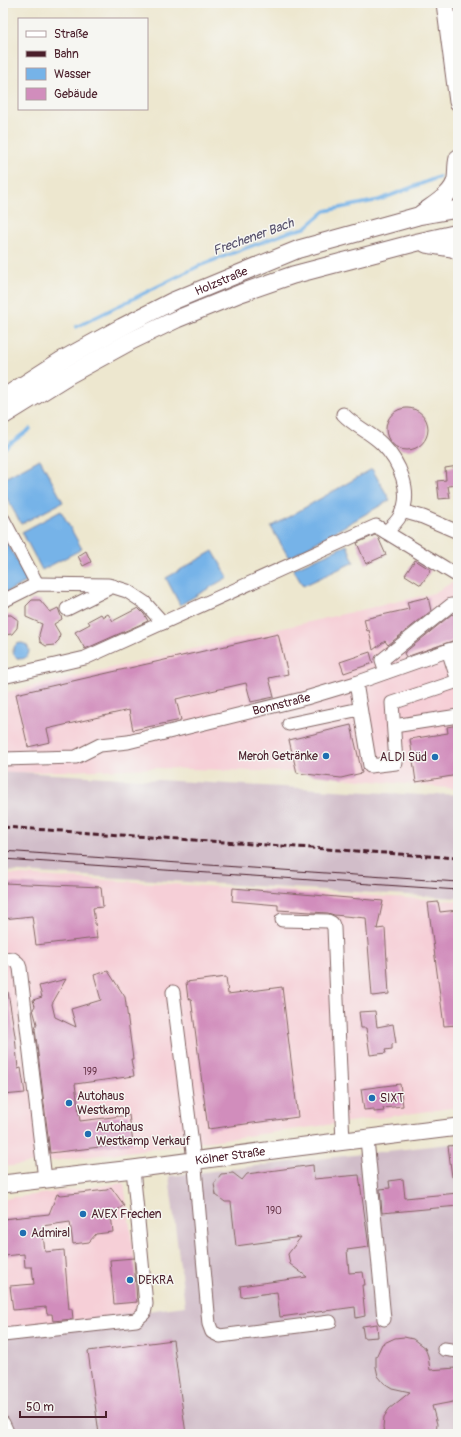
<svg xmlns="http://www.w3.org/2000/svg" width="461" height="1437" font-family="Pangolin,sans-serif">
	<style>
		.built { fill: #f6cfd7 }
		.industrial { fill: #d1bdc9 }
		.water { fill: #76b3e8; stroke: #60698a }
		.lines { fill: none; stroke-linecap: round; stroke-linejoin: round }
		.stream { stroke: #76b3e8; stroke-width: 3.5 }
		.building { fill: #d18dbc }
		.minor-casing { stroke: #836564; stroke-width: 15 }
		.major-casing { stroke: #836564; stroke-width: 19 }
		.minor { stroke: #fff; stroke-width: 13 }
		.major { stroke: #fff; stroke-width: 17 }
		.tram { stroke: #4a1f2b; stroke-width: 1 }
		.rail { stroke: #4a1f2b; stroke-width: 3; stroke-dasharray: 6 3; stroke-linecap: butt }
		.poi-dot { fill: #1f6fb2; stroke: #f6f6f2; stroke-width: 1.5 }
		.labels { text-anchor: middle; stroke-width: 3; stroke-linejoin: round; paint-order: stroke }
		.number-label { font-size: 10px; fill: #6c3a4f }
		.street-label { font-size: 12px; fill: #4a1f2b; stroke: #f6f6f2 }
		.poi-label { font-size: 12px; fill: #4a1f2b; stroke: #f6f6f2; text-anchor: start }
		.water-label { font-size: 13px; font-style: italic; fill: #59536d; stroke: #f6f6f2 }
	</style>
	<rect width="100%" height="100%" fill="#f6f6f2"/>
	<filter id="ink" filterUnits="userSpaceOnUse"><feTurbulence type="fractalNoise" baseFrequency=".025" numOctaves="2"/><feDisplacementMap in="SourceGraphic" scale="8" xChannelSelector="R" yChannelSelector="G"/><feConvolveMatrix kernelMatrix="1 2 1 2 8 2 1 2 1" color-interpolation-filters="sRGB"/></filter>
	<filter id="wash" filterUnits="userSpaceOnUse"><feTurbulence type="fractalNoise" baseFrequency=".012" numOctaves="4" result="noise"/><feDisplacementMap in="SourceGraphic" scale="16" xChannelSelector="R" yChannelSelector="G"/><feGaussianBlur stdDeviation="0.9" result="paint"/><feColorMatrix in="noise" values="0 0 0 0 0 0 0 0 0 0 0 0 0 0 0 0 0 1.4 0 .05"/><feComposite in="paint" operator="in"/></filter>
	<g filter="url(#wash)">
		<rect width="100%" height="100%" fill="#ede7cf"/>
		<!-- built -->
		<path class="built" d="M453 582 458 585V789L341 778 297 772 157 768 3 773V693L434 593Z
			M3 874 458 901V1107L166 1147 3 1167Z
			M124 1183 134 1256 137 1302 136 1313 3 1330V1199Z"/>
		<!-- industrial -->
		<path class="industrial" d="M18 772 421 795 458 794V898L3 871V773Z
			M458 1143V1434H3V1330L185 1306 169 1176Z"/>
		<!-- water -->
		<path class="water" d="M40 459 63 502 21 524 3 491V479Z
			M372 469 390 500 289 558 271 527Z
			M61 511 82 549 42 570 22 532Z
			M3 535 28 581 3 594Z
			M347 545 354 562 303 586 293 569Z
			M213 551 228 577 180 605 166 578Z
			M13 651a8 8 0 1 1 16 0a8 8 0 1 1-16 0Z"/>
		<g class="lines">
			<!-- stream -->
			<path class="stream" d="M76 327 201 265 289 232 305 228 325 211 379 200 439 177
				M3 449 30 429"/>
		</g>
		<g id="blocks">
			<!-- building -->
			<path class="building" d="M386 429a21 21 0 1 1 42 0a21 21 0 1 1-42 0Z
				M458 466V485L448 486 450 498 439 499 437 481 446 480 445 468Z
				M375 535 378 537 386 555 366 564 357 543Z
				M86 551 91 562 83 566 78 556Z
				M415 560 431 570 421 585 405 575Z
				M428 597 431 611 388 645 385 641 373 650 369 630 367 631 364 619 409 609 407 602Z
				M32 600H40L50 612 58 608 62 619 54 624 60 634 59 640 54 645 46 646 40 642 39 635 42 624 26 617V606Z
				M138 608 144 614 148 621 85 649 75 632 90 624 88 621 101 614 103 617 108 614 113 621Z
				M452 614 458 618V639L406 657 404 653Z
				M3 615H11L18 620 17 628 12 634 3 635Z
				M278 634 288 674 269 678 274 697 251 702 246 683 176 699 181 720 133 730 129 710 47 729 50 742 28 747 16 694Z
				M370 652 373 663 344 673 340 662Z
				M351 725 362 773 341 778 297 773 289 740Z
				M458 725V775L416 782 410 739 448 733 447 727Z
				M3 883 101 887 103 907 93 908 97 938 36 945 32 916 3 919Z
				M233 888 383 901 377 929 385 928 389 994 372 996 366 918 334 915 328 913 278 910V905L232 901Z
				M438 902 440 912 458 910V1025L444 1026 428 903Z
				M108 971 125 997 133 1059H131L134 1076 75 1084 80 1121 129 1115 133 1143 50 1153 35 1029 37 1024 33 1009 35 1006 33 1000 42 997 39 986 66 979 52 1004 55 1017 76 1027 71 1009 101 1000 94 975Z
				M226 977 228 994 282 987 298 1117 208 1129 191 998 188 999 186 982Z
				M8 992 15 1036 18 1069 21 1068 25 1093 3 1095V993Z
				M375 1011 377 1027 393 1024 396 1043 392 1044V1049L385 1050 386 1053 370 1055 366 1028H361L359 1012Z
				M400 1084 403 1106 383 1108 384 1111 374 1112V1109L364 1110 361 1089Z
				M458 1145V1176L452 1177 448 1146Z
				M313 1165 314 1179 359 1175 369 1247 347 1250 349 1273 363 1272 365 1285H362L365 1316 356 1318 355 1307 280 1317 277 1292 241 1297 240 1286 307 1277 290 1264 288 1254 301 1237 236 1246 231 1202H225L216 1195 214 1184 221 1174 233 1173 242 1180 247 1174Z
				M403 1179 405 1198 458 1193V1206L382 1213 380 1189 390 1188 389 1181Z
				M111 1187 124 1205 111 1215 113 1232 96 1234 89 1242 73 1244 70 1222 42 1226 45 1252 64 1250 69 1309H72L73 1319 53 1321 52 1314H47L46 1307 13 1310 10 1286 34 1284 32 1267H25L24 1254 4 1256 3 1219 49 1214 57 1194 61 1195 107 1190Z
				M134 1258 137 1302 114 1304 110 1260Z
				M377 1324 378 1337 364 1338 362 1326Z
				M404 1337 413 1339 425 1348 428 1356 430 1370 456 1368 458 1401 432 1406 437 1424 436 1434H384L383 1427 384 1417 389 1409 410 1392 392 1388 384 1383 378 1376 376 1367V1357L382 1344 395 1338Z
				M173 1340 186 1434H99L88 1351Z"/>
		</g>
	</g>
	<g filter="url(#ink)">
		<use href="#blocks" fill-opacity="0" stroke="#836564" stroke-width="1"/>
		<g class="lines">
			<defs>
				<g id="minor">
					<path d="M343 414C354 426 370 432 382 444 399 461 414 493 400 516 397 522 391 527 386 532"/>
					<path d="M402 511 423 517 458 532"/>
					<path d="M3 519 37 584"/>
					<path d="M3 601 37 584 108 585 127 591 145 603 163 623"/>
					<path d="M67 609 113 586"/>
					<path d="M448 650 458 681"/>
					<path d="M386 672 382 660 451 605H458"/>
					<path d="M3 677 85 658 376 526 458 576"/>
					<path d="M356 683 370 766 396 763 392 703 458 681"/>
					<path d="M289 724 360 709"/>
					<path d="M394 726 458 716"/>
					<path id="s1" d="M3 759 76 757 100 745 128 742 306 698 356 683 458 647"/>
					<path d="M282 920 328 921 332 923 334 928 343 1142"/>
					<path d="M3 960 13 959 18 963 20 968 45 1179"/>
					<path d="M173 992 195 1168 209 1324 212 1332 220 1336 330 1322"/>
					<path d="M367 1139 384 1319"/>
					<path d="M3 1335 136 1320 144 1313 146 1304 133 1169"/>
					<path d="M444 1349 458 1351"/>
					<path d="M3 1423 8 1434"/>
				</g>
				<g id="major">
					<path d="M445 3 458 102"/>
					<path d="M421 214C433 205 454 194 456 178 457 171 456 165 458 158"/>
					<path d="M426 244 452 248 458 251"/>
					<path id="s2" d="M3 398 62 360 122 327 173 301 226 279 299 249 418 216 458 209"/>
					<path d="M3 416 69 375 131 341 177 319 241 293 293 275 418 242 458 233"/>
					<path id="s3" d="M3 1184 133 1169 281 1149 458 1127"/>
				</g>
			</defs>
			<!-- minor casing -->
			<use href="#minor" class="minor-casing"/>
			<!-- major casing -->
			<use href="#major" class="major-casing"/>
			<!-- minor -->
			<use href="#minor" class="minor"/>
			<!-- major -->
			<use href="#major" class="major"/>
			<!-- tram -->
			<path class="tram" d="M3 851 458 882
				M3 859 458 890"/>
			<!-- rail -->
			<path class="rail" d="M3 827 458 858"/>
		</g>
	</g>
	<!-- markers -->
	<g class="poi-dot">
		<circle cx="326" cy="756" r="4"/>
		<circle cx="435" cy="757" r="4"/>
		<circle cx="372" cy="1098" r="4"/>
		<circle cx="69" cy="1103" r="4"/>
		<circle cx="88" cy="1134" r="4"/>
		<circle cx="83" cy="1214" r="4"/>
		<circle cx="23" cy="1233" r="4"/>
		<circle cx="130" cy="1280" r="4"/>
	</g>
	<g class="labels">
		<!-- number labels -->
		<g class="number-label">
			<text x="90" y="1075">199</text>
			<text x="274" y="1214">190</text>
		</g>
		<!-- street labels -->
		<g class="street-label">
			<text dy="4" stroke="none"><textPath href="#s2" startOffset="248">Holzstraße</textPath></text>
			<text dy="4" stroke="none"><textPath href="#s1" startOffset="286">Bonnstraße</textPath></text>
			<text dy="4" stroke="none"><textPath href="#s3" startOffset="229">Kölner Straße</textPath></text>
		</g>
		<!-- poi labels -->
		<g class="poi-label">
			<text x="318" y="760" text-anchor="end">Meroh Getränke</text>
			<text x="427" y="761" text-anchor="end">ALDI Süd</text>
			<text x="77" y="1100">Autohaus<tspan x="77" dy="14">Westkamp</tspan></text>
			<text x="380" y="1102">SIXT</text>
			<text x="96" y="1131">Autohaus<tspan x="96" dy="14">Westkamp Verkauf</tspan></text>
			<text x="91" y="1218">AVEX Frechen</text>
			<text x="31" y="1237">Admiral</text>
			<text x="138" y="1284">DEKRA</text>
		</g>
		<!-- water labels -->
		<g class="water-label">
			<text transform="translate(253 236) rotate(-20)" y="5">Frechener Bach</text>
		</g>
	</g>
	<!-- margin -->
	<rect width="461" height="1437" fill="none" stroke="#f6f6f2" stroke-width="16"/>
	<!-- legend -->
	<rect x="18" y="18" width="130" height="92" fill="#f6f6f2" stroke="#b1a0a2"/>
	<rect x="26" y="31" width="20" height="6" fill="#ffffff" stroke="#b1a0a2"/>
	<text x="54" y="38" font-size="12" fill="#4a1f2b">Straße</text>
	<rect x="26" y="51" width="20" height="6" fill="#4a1f2b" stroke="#b1a0a2"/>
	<text x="54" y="58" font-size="12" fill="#4a1f2b">Bahn</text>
	<rect x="26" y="68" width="20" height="12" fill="#76b3e8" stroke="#b1a0a2"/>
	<text x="54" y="78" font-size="12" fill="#4a1f2b">Wasser</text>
	<rect x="26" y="88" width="20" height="12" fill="#d18dbc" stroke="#b1a0a2"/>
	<text x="54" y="98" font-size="12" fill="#4a1f2b">Gebäude</text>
	<!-- scale -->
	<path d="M20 1411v6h86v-6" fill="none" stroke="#4a1f2b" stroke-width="2"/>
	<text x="26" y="1411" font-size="12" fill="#4a1f2b" stroke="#f6f6f2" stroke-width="3" paint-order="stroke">50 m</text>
</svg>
